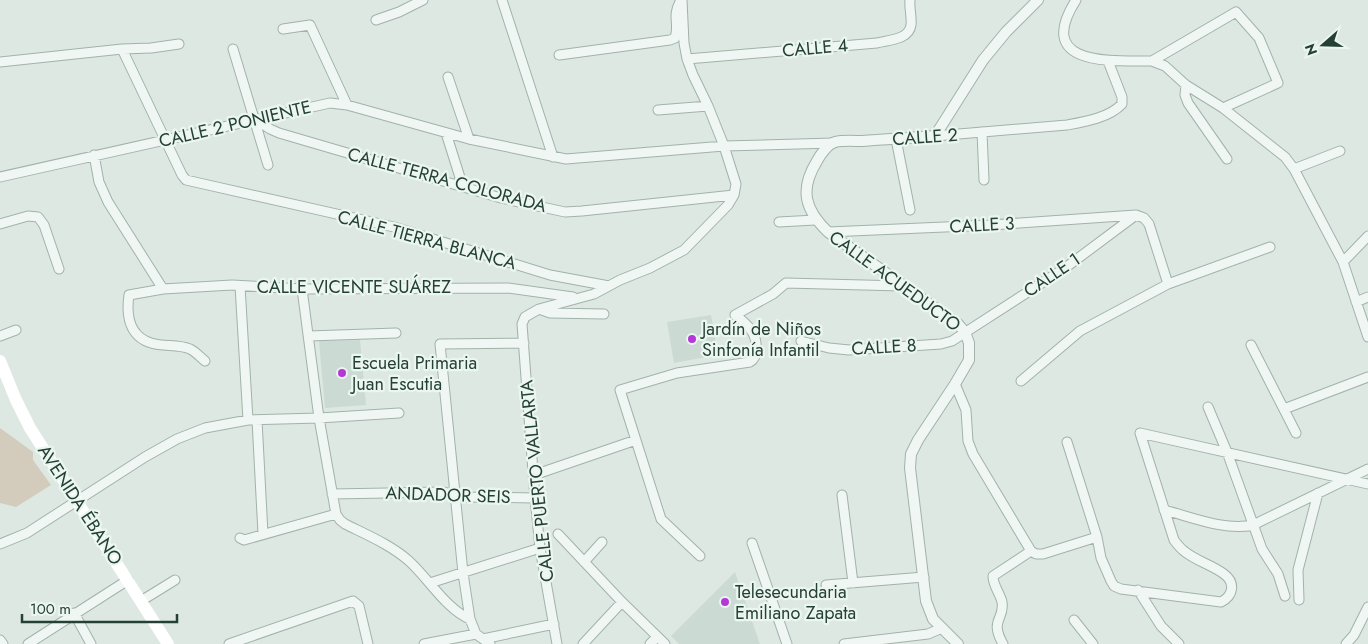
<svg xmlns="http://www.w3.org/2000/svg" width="1368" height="644" font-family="Jost,sans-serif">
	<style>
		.built { fill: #cbdad3 }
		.green { fill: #d3ccbd }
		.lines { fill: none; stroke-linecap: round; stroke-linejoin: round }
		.minor-casing { stroke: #a2b2ab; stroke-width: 11 }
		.tertiary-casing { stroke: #a2b2ab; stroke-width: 12 }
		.minor { stroke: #f0f6f3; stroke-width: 9 }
		.tertiary { stroke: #f0f6f3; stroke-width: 10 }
		.secondary { stroke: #fff; stroke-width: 12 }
		.poi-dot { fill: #b437d8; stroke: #ecf6f1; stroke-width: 2 }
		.labels { text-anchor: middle; stroke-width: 4.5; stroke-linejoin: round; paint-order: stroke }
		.street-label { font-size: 18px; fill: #254034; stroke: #ecf6f1 }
		.poi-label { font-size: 18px; fill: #254034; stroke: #ecf6f1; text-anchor: start }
	</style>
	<rect width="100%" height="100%" fill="#dde8e3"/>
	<!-- built -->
	<path class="built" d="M711 315 718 355 674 363 667 322Z
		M360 340 366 405 325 408 319 341Z
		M735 572 760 644H679L671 636Z"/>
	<!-- green -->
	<path class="green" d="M0 428 33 452V460L51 485 16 507 0 503Z"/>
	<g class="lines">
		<defs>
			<path id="minor" d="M502 0 553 157
				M1076 0C1034 66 1109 61 1152 61L1165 66 1186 85 1223 108 1285 157 1294 169 1343 262 1368 337
				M376 20 399 12 423 0
				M283 29 310 25 347 105
				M122 49 182 175 186 180 394 227 550 275 609 286
				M233 49 268 165
				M559 55 670 40 675 38C680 23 671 17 681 0
				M687 59 877 43C888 40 909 40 911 25 912 17 909 8 910 0
				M1152 61 1236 12 1259 38 1278 83 1223 108
				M0 62 122 49 151 48 179 44
				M448 77 469 139
				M1186 85 1185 95 1188 103 1227 159
				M658 110 708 106
				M255 119 270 129 279 133 501 198 565 212 582 211 734 195
				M982 132 984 180
				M446 133 463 187
				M935 136 1067 125C1084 122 1109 118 1122 104V97L1108 61
				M896 139 910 210
				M94 155 99 182 108 202 163 289
				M1294 169 1340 151
				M0 177 330 103 347 105 469 139 566 159 724 146 834 143
				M779 222 815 220
				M0 224 28 216 38 217 44 225 59 269
				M828 232 991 225 1136 215 1144 218 1149 224 1168 284
				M1343 262 1368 236
				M240 286 248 420
				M302 289 319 418 336 514 340 520 345 524C367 535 391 545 409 561 428 578 447 610 470 619
				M1356 302 1368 297
				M539 309 550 313 604 314
				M0 336 16 330
				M309 336 396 333
				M801 341 829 348 849 350 941 344 952 341 1065 268 1136 215
				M1251 345 1296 433
				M205 361C200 357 196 352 190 349 178 344 164 347 151 343 129 336 126 315 129 295L163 289 232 285 302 289 508 288 573 297
				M1021 381 1080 331 1168 284 1270 247
				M955 384 966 410 968 441 973 454 1031 551 1036 554H1043L1097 537
				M1208 407 1227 452 1262 549 1278 574 1285 596
				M1284 409 1368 377
				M257 420 263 534
				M1067 442 1097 537 1101 558 1111 581 1114 586 1121 589 1221 602C1233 596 1236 583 1224 574 1212 565 1196 561 1184 551 1180 548 1177 544 1174 540L1140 433 1368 484
				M534 475 636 440
				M332 494 442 492 468 497 535 498
				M842 495 853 583
				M1164 510C1192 517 1224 531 1253 525L1368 469
				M558 534 622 602 665 644
				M240 538 244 540 336 514
				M752 543 787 644
				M0 544 27 533 145 457 177 439 205 428 248 420 319 418 399 413
				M700 556 661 519 620 390 677 373 750 362C760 356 757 337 750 329 746 323 740 319 735 315L773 294 786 283 902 286
				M584 562 602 542
				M430 583 540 548
				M826 585 924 577
				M1138 590 1161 626 1179 644
				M1299 600 1298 570 1318 493
				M141 601 175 580
				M74 613 91 644
				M1074 620 1093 644
				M483 639 554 624
				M0 640 3 644
				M28 644 128 580
				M229 644 353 601 359 606 368 644
				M424 644 476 634
				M490 644 476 634 470 619 463 573 440 344 524 343
				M557 644 540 548 535 498 522 324 525 317 539 309 594 294 620 280 650 268 684 250 728 205 734 195 736 184 724 146 708 106 693 75 687 59 684 43 682 0
				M583 644 622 602
				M650 644 657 637
				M844 644 928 634 942 628
				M1003 644C989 619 1005 620 1002 602 1000 593 993 586 993 576L1031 551
				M1346 644 1354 635 1368 607"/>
			<path id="tertiary" d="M958 644 933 619 926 601 910 468 911 454 918 440 955 384 969 360V343L965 332 958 324 828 232C805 210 799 190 817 161 820 155 828 144 835 142 843 140 854 141 862 141 886 139 911 138 935 136L983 60 1006 32 1038 0"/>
		</defs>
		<!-- minor casing -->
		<use href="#minor" class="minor-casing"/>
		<!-- tertiary casing -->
		<use href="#tertiary" class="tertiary-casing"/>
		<!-- minor -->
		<use href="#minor" class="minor"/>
		<!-- tertiary -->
		<use href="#tertiary" class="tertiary"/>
		<!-- secondary -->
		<path class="secondary" d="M0 361 16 400 30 428 168 644"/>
	</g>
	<!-- markers -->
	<g class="poi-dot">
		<circle cx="692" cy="339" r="5"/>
		<circle cx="342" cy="373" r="5"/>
		<circle cx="725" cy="602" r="5"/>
	</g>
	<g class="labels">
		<!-- street labels -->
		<g class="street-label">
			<text transform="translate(815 48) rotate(-5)" y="6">CALLE 4</text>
			<text transform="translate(235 124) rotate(-13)" y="6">CALLE 2 PONIENTE</text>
			<text transform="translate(925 137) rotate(-4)" y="6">CALLE 2</text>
			<text transform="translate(447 180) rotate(15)" y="6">CALLE TERRA COLORADA</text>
			<text transform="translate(982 225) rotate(-3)" y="6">CALLE 3</text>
			<text transform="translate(427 240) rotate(15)" y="6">CALLE TIERRA BLANCA</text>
			<text transform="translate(1052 275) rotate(-34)" y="6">CALLE 1</text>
			<text transform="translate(895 281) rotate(36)" y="6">CALLE ACUEDUCTO</text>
			<text x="354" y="293">CALLE VICENTE SUÁREZ</text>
			<text transform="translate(884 347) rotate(-3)" y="6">CALLE 8</text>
			<text transform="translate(537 481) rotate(-96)" y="6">CALLE PUERTO VALLARTA</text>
			<text transform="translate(448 495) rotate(2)" y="6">ANDADOR SEIS</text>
			<text transform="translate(80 505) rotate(57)" y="6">AVENIDA ÉBANO</text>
		</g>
		<!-- poi labels -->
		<g class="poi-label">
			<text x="702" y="335">Jardín de Niños<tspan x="702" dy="21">Sinfonía Infantil</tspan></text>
			<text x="352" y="369">Escuela Primaria<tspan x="352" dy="21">Juan Escutia</tspan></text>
			<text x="735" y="598">Telesecundaria<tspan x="735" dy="21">Emiliano Zapata</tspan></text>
		</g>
	</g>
	<!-- north arrow -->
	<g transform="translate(1323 45) rotate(250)" stroke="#ecf6f1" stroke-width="4" paint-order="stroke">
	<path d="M0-4L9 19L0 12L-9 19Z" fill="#254034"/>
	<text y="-8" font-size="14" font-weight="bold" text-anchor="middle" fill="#254034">N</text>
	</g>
	<!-- scale -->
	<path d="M22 614v8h155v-8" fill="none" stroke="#254034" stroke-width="2.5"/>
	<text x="30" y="614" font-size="15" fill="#254034" stroke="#ecf6f1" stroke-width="4" paint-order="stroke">100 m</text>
</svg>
